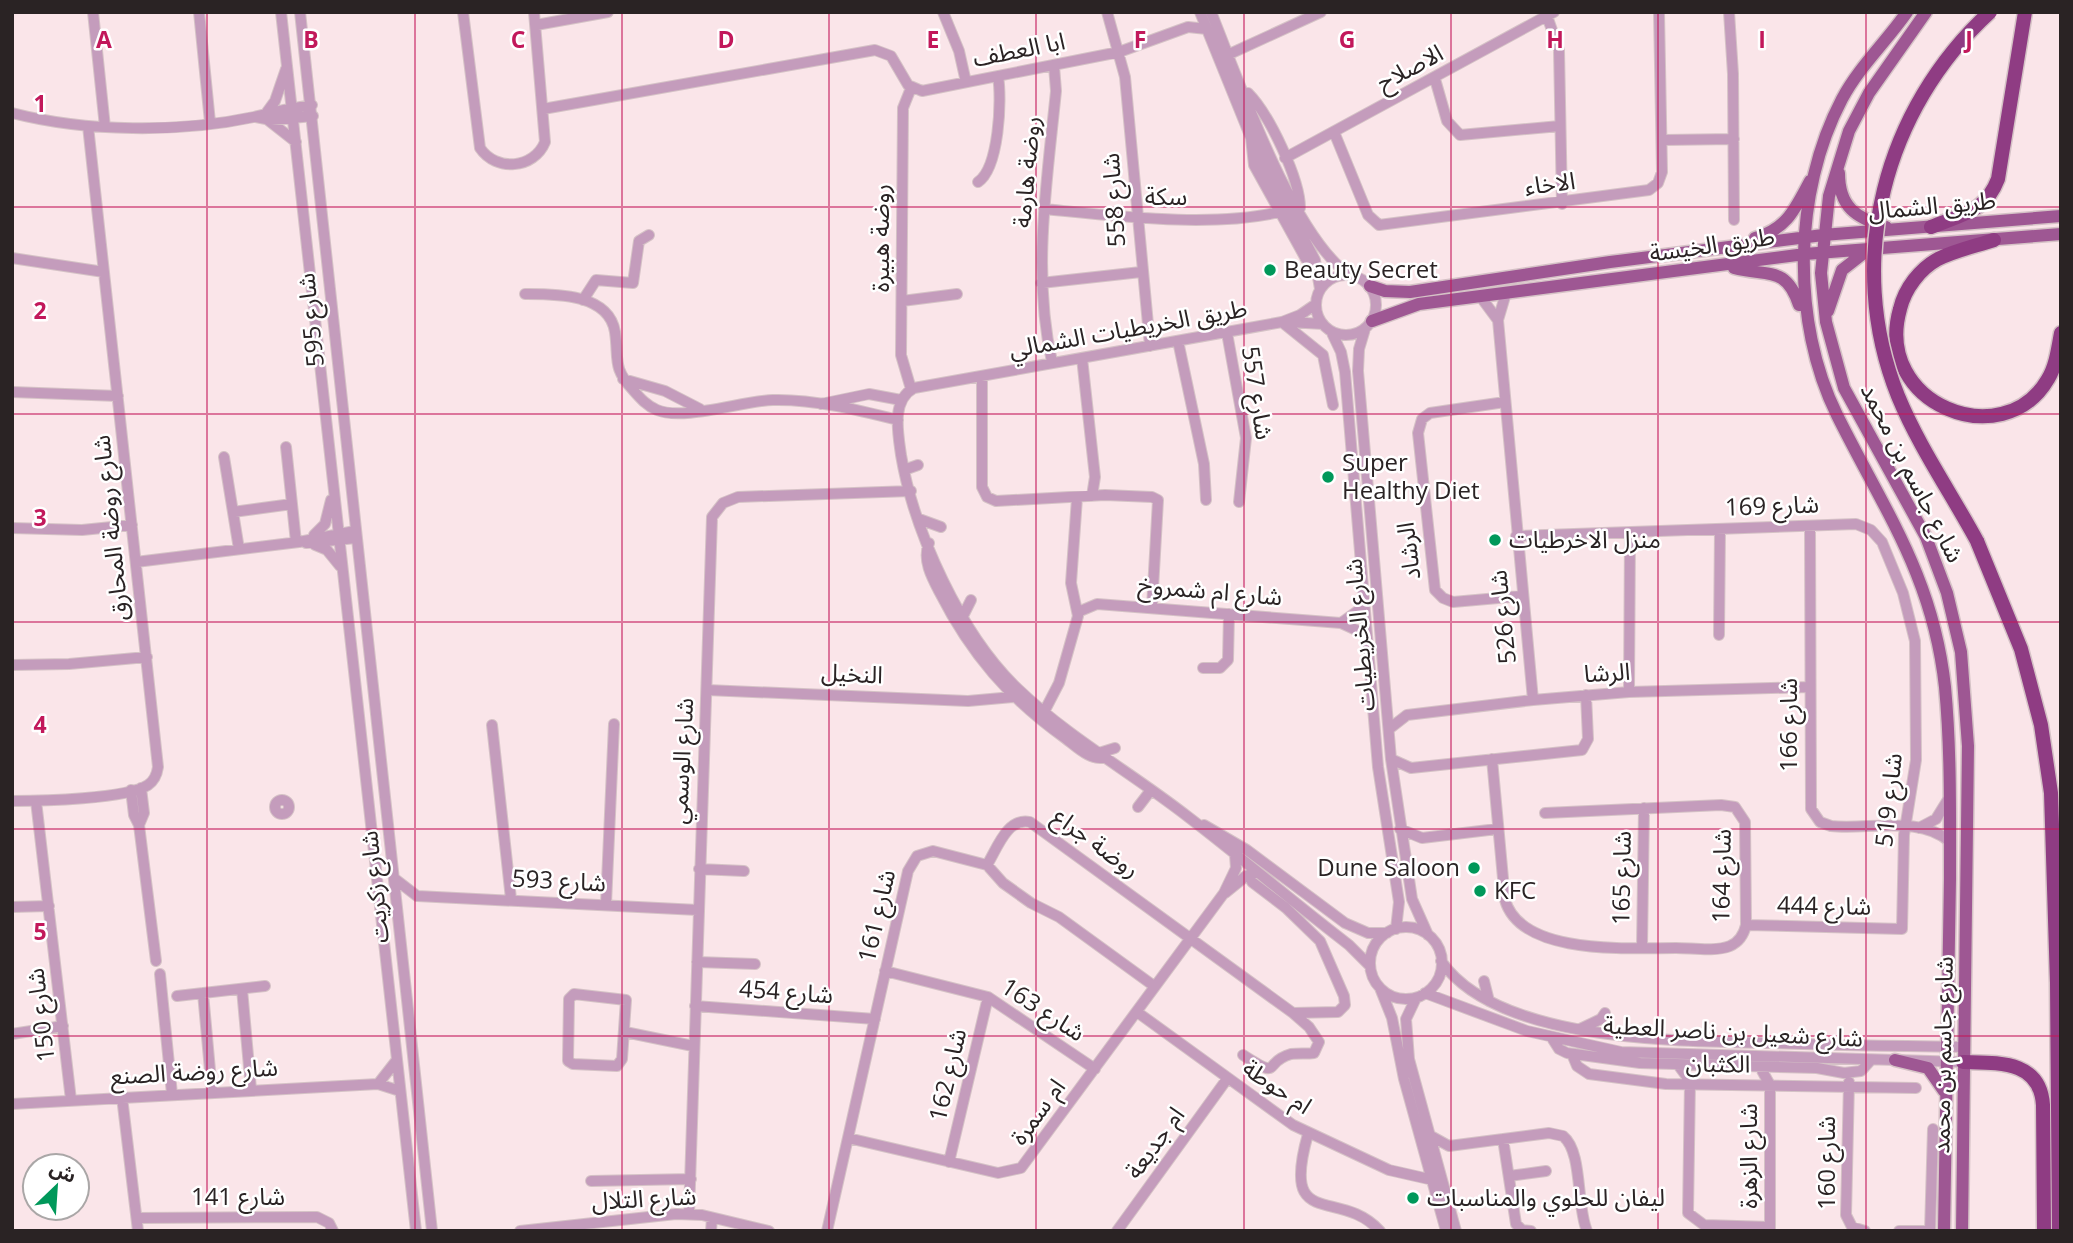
<svg xmlns="http://www.w3.org/2000/svg" width="2073" height="1243" font-family="'Open Sans','Noto Sans Arabic',sans-serif">
	<style>
		.lines { fill: none; stroke-linecap: round; stroke-linejoin: round }
		.minor-casing { stroke: #d5c2c6; stroke-width: 12 }
		.major-casing { stroke: #d5c2c6; stroke-width: 15 }
		.highway-casing { stroke: #d5c2c6; stroke-width: 17 }
		.minor { stroke: #c49cbc; stroke-width: 10 }
		.major { stroke: #9e5793; stroke-width: 12 }
		.highway { stroke: #8f3c83; stroke-width: 14 }
		.highway-bridge-casing { stroke: #d5c2c6; stroke-width: 17; stroke-linecap: butt }
		.highway-bridge { stroke: #8f3c83; stroke-width: 14 }
		.grid { fill: none; stroke: #c2185b; stroke-width: 2; stroke-opacity: 0.55 }
		.poi-dot { fill: #00985a; stroke: #fff; stroke-width: 2.5 }
		.labels { text-anchor: middle; stroke-width: 5; stroke-linejoin: round; paint-order: stroke }
		.street-label { font-size: 24px; fill: #2a2324; stroke: #fff }
		.poi-label { font-size: 24px; fill: #2a2324; stroke: #fff; text-anchor: start }
		.grid-label { font-size: 23px; text-anchor: middle; font-weight: bold; fill: #c2185b; stroke: #fff; stroke-width: 5; stroke-linejoin: round; paint-order: stroke }
	</style>
	<rect width="100%" height="100%" fill="#fae5e9"/>
	<g class="lines">
		<defs>
			<path id="minor" d="M93 12 105 127
				M199 12 210 122
				M281 12 416 1231
				M300 12 432 1231
				M463 12 480 148C496 172 534 169 545 142L534 12
				M943 12 959 51 966 82
				M1107 12 1125 77 1150 346
				M1200 12 1251 138 1315 260 1320 289
				M1211 12C1239 81 1291 233 1349 275
				M1729 12 1733 74 1734 220
				M1547 16 1559 50 1562 204
				M536 25 608 12
				M1223 57 1321 12
				M1435 79 1447 121 1460 135 1560 126
				M1248 93C1269 114 1300 179 1300 208
				M543 109 875 50 891 56 908 85 922 91 1119 52 1188 27 1207 29
				M267 112 275 101 286 69
				M12 113C86 132 179 133 254 117 273 112 292 108 312 105
				M256 117 271 120 313 116
				M268 120 296 142
				M1334 132 1368 215 1379 225 1649 190 1658 183 1662 172 1659 12
				M1251 138 1254 165 1306 259 1319 270
				M1664 140 1734 139
				M1285 158 1554 12
				M978 182C999 168 1002 100 998 76
				M1044 209C1115 216 1219 229 1287 210
				M12 258 104 272
				M1316 305a30 30 0 1 1 60 0a30 30 0 1 1-60 0Z
				M1041 283 1141 272
				M1506 293 1498 320 1533 700
				M525 294C554 294 609 293 615 332 619 360 612 367 633 390 640 398 647 406 657 410 683 421 742 401 773 400 814 399 858 410 898 420
				M1480 296 1497 319
				M583 300 596 280 633 283 639 241 649 235
				M902 301 957 294
				M1316 304 1300 315 1282 322 914 388C891 400 898 433 901 455 914 532 961 635 1018 689 1069 738 1132 773 1187 816 1242 858 1294 903 1349 945L1370 966
				M1282 322 1323 355 1333 405
				M1289 322 1323 324
				M1365 329 1359 349 1358 371 1391 759 1412 899 1428 935
				M1331 331 1341 352 1345 372 1378 767 1399 902 1396 929
				M1227 333 1246 438 1239 502
				M1178 341 1204 464 1206 500
				M1082 358 1095 477 1092 496
				M1052 362C1032 272 1047 182 1056 91L1054 66
				M982 377V487L987 497 996 501 1105 495 1152 497 1158 500 1152 607
				M623 379 665 391 700 409
				M911 389 901 355 903 108 911 88
				M12 392 118 396
				M1505 402 1430 413 1422 419 1418 433 1435 590 1443 598 1453 602 1521 596
				M821 404 869 394 901 400
				M286 447 296 542
				M224 457 239 549
				M904 470 918 465
				M233 512 292 504
				M919 519 941 527
				M1810 526 1811 809 1820 822 1831 826C1867 830 1921 815 1950 842
				M12 528 82 530 132 525
				M314 535 325 524 331 500
				M1516 536 1856 524 1871 530 1882 542 1903 593 1915 641 1916 760 1904 835 1902 929 1746 925
				M306 543 356 538
				M929 543C922 560 932 578 940 593 971 654 1009 698 1065 738 1076 746 1091 762 1106 757
				M315 545 327 550 340 566
				M136 562 299 542 355 531
				M1078 612 1097 604 1341 623 1365 634
				M963 616 971 600
				M1341 623 1363 607
				M1719 635 1720 529
				M12 665 69 664 147 657
				M1203 668H1220L1228 660 1229 614
				M707 690 968 701 1013 697
				M1629 692 1630 532
				M1044 712 1059 683 1078 616 1071 583 1077 498
				M492 725 511 899
				M1389 729 1407 715 1533 700 1629 692 1810 687
				M1099 753 1115 748
				M1391 759 1411 768 1582 750 1588 739 1586 695
				M1492 759 1505 900C1521 956 1630 948 1676 948 1692 948 1715 952 1730 946 1739 942 1744 934 1746 925L1745 822 1735 807 1721 805 1545 813
				M131 790 134 815 139 825 156 961
				M275 807a7 7 0 1 1 14 0a7 7 0 1 1-14 0Z
				M12 801C40 801 127 799 148 785 154 781 157 774 158 767L88 126
				M36 801 71 1100
				M1138 807 1151 790
				M139 825 144 813 141 788
				M1204 825 1247 850 1345 923 1368 933H1387
				M1919 828 1936 819 1949 798
				M1400 829 1422 838 1497 829
				M987 865C997 849 1007 817 1030 822L1293 1013 1309 1027 1319 1042 1314 1053C1307 1054 1298 1053 1291 1054 1262 1062 1283 1081 1243 1055
				M699 869 744 871
				M395 879 417 896 698 910
				M1252 882 1286 908 1320 941 1344 996 1345 1005 1338 1012 1293 1013
				M1225 893 1246 876 1257 872
				M606 904 614 724
				M12 907 49 906
				M1370 963a36 36 0 1 1 72 0a36 36 0 1 1-72 0Z
				M1642 948 1644 808
				M1441 961C1498 1043 1681 1041 1772 1043 1836 1045 1900 1046 1964 1047
				M697 962 755 964
				M885 971 988 997 1095 1069
				M160 974 172 1094
				M1484 981 1489 1001
				M1380 988 1392 1018 1404 1079 1446 1231
				M242 989 251 1089
				M203 993 212 1092
				M1425 993 1527 1031 1621 1052 1963 1062
				M574 994 626 1000 622 1059 617 1066 573 1064 568 1061 569 999Z
				M177 996 265 986
				M1416 998 1406 1019 1409 1059 1456 1231
				M695 1006 875 1019
				M1137 1012 1293 1125 1389 1170 1433 1180
				M1580 1029 1601 1019 1605 1013
				M625 1032 693 1046
				M12 1034 63 1026
				M1552 1038 1559 1049 1567 1053 1640 1063 1817 1068 1844 1073 1861 1071 1871 1060
				M1572 1054 1577 1066 1589 1074 1666 1084 1916 1088
				M1679 1066 1690 1081 1688 1213 1704 1225 1770 1227
				M1760 1067 1770 1085V1231
				M1849 1082 1846 1215 1852 1227 1865 1231
				M378 1084 396 1061
				M122 1097 138 1231
				M12 1104 378 1084 400 1091
				M1308 1134C1280 1233 1339 1186 1380 1231
				M1431 1136 1449 1146 1549 1133 1563 1136C1583 1152 1576 1205 1587 1231
				M848 1138 998 1173 1021 1168 1224 893 1236 868 1235 855
				M1503 1139 1516 1224 1522 1230 1531 1231
				M949 1162 988 997
				M1509 1176 1546 1171
				M591 1181 691 1179
				M689 1214 712 517 723 503 738 497 911 491
				M137 1218 317 1217 329 1223 333 1231
				M520 1231 676 1214 702 1215 769 1231
				M711 1231 712 1218
				M827 1231 908 871 917 856 933 851 987 865 1003 883 1031 903 1059 917 1154 986
				M1117 1231 1227 1079
				M1899 1231H1930
				M1930 1231 1933 1129"/>
			<path id="major" d="M1907 12C1886 42 1859 67 1842 99 1793 192 1791 322 1837 415 1884 510 1933 576 1945 687 1951 750 1950 815 1950 879 1949 996 1945 1113 1944 1231
				M1926 12 1869 93 1849 131 1829 196 1821 273 1826 322 1844 388 1926 537 1947 593 1961 652 1968 746 1962 1231
				M1839 173C1839 207 1856 218 1886 227
				M1755 238C1787 229 1795 209 1810 181
				M1734 268C1767 277 1786 265 1799 305
				M1370 286 1385 291 1410 292 1610 262 1823 235 2061 216
				M1828 311 1842 270 1865 252
				M1372 321 1419 304 1805 254 2061 234
				M1895 1060 1928 1068 1944 1091"/>
			<path id="highway" d="M1931 227C1962 214 1985 213 1998 179L2025 12
				M1994 240C1976 246 1956 250 1938 259 1920 269 1905 288 1900 309 1873 404 2003 456 2048 379 2056 366 2058 349 2061 333
				M1977 541 2021 649 2041 725 2051 793 2057 983 2059 1231
				M1963 1062C1998 1063 2040 1060 2043 1105L2044 1231"/>
		</defs>
		<!-- minor casing -->
		<use href="#minor" class="minor-casing"/>
		<!-- major casing -->
		<use href="#major" class="major-casing"/>
		<!-- highway casing -->
		<use href="#highway" class="highway-casing"/>
		<!-- minor -->
		<use href="#minor" class="minor"/>
		<!-- major -->
		<use href="#major" class="major"/>
		<!-- highway -->
		<use href="#highway" class="highway"/>
		<defs>
			<path id="highway-bridge" d="M1977 541C1951 493 1919 447 1898 396 1844 261 1884 109 1990 12"/>
		</defs>
		<!-- highway-bridge casing -->
		<use href="#highway-bridge" class="highway-bridge-casing"/>
		<!-- highway-bridge -->
		<use href="#highway-bridge" class="highway-bridge"/>
	</g>
	<!-- grid -->
	<path class="grid" d="M207 12V1231M415 12V1231M622 12V1231M829 12V1231M1036 12V1231M1244 12V1231M1451 12V1231M1658 12V1231M1866 12V1231M12 207H2061M12 414H2061M12 622H2061M12 829H2061M12 1036H2061"/>
	<!-- markers -->
	<g class="poi-dot">
		<circle cx="1270" cy="270" r="7"/>
		<circle cx="1328" cy="477" r="7"/>
		<circle cx="1495" cy="540" r="7"/>
		<circle cx="1474" cy="868" r="7"/>
		<circle cx="1480" cy="891" r="7"/>
		<circle cx="1413" cy="1198" r="7"/>
	</g>
	<g class="labels">
		<!-- street labels -->
		<g class="street-label">
			<text transform="translate(1019 50) rotate(-11)" y="8">ابا العطف</text>
			<text transform="translate(1410 68) rotate(-28)" y="8">الاصلاح</text>
			<text transform="translate(1027 172) rotate(-85)" y="8">روضة هارمة</text>
			<text transform="translate(1550 184) rotate(-7)" y="8">الاخاء</text>
			<text x="1166" y="205">سكة</text>
			<text transform="translate(1114 200) rotate(-94)" y="8">شارع 558</text>
			<text transform="translate(1932 206) rotate(-5)" y="8">طريق الشمال</text>
			<text transform="translate(881 238) rotate(-90)" y="8">روضة هبيرة</text>
			<text transform="translate(1712 245) rotate(-8)" y="8">طريق الخيسة</text>
			<text transform="translate(311 320) rotate(-96)" y="8">شارع 595</text>
			<text transform="translate(1128 329) rotate(-10)" y="8">طريق الخريطيات الشمالي</text>
			<text transform="translate(1257 393) rotate(81)" y="8">شارع 557</text>
			<text transform="translate(1912 473) rotate(63)" y="8">شارع جاسم بن محمد</text>
			<text transform="translate(1772 506) rotate(-2)" y="8">شارع 169</text>
			<text transform="translate(111 528) rotate(-96)" y="8">شارع روضة المحارق</text>
			<text transform="translate(1409 551) rotate(-97)" y="8">الرشاد</text>
			<text transform="translate(1210 591) rotate(5)" y="8">شارع ام شمروخ</text>
			<text transform="translate(1503 617) rotate(-96)" y="8">شارع 526</text>
			<text transform="translate(1360 635) rotate(-95)" y="8">شارع الخريطيات</text>
			<text transform="translate(1607 673) rotate(-3)" y="8">الرشا</text>
			<text transform="translate(852 674) rotate(3)" y="8">النخيل</text>
			<text transform="translate(1789 725) rotate(-90)" y="8">شارع 166</text>
			<text transform="translate(682 761) rotate(-87)" y="8">شارع الوسمي</text>
			<text transform="translate(1889 800) rotate(-84)" y="8">شارع 519</text>
			<text transform="translate(1096 843) rotate(36)" y="8">روضة جراع</text>
			<text transform="translate(1722 876) rotate(-89)" y="8">شارع 164</text>
			<text transform="translate(1622 878) rotate(-89)" y="8">شارع 165</text>
			<text transform="translate(559 881) rotate(3)" y="8">شارع 593</text>
			<text transform="translate(375 887) rotate(-96)" y="8">شارع زكريت</text>
			<text transform="translate(1824 906) rotate(1)" y="8">شارع 444</text>
			<text transform="translate(877 916) rotate(-77)" y="8">شارع 161</text>
			<text transform="translate(786 992) rotate(4)" y="8">شارع 454</text>
			<text transform="translate(1043 1010) rotate(33)" y="8">شارع 163</text>
			<text transform="translate(41 1015) rotate(-97)" y="8">شارع 150</text>
			<text transform="translate(1733 1032) rotate(3)" y="8">شارع شعيل بن ناصر العطية</text>
			<text transform="translate(1943 1055) rotate(-89)" y="8">شارع جاسم بن محمد</text>
			<text transform="translate(1718 1064) rotate(1)" y="8">الكثبان</text>
			<text transform="translate(194 1072) rotate(-3)" y="8">شارع روضة الصنع</text>
			<text transform="translate(948 1075) rotate(-77)" y="8">شارع 162</text>
			<text transform="translate(1277 1087) rotate(34)" y="8">ام حوطة</text>
			<text transform="translate(1038 1112) rotate(-54)" y="8">ام سمرة</text>
			<text transform="translate(1155 1143) rotate(-54)" y="8">ام جديعة</text>
			<text transform="translate(1749 1156) rotate(-90)" y="8">شارع الزهرة</text>
			<text transform="translate(1827 1163) rotate(-90)" y="8">شارع 160</text>
			<text x="238" y="1205">شارع 141</text>
			<text transform="translate(644 1199) rotate(-3)" y="8">شارع التلال</text>
		</g>
		<!-- poi labels -->
		<g class="poi-label">
			<text x="1284" y="278">Beauty Secret</text>
			<text x="1342" y="471">Super<tspan x="1342" dy="28">Healthy Diet</tspan></text>
			<text x="1509" y="548">منزل الاخرطيات</text>
			<text x="1460" y="876" text-anchor="end">Dune Saloon</text>
			<text x="1494" y="899">KFC</text>
			<text x="1427" y="1206">ليفان للحلوي والمناسبات</text>
		</g>
	</g>
	<g class="grid-label">
		<text x="104" y="48">A</text>
		<text x="311" y="48">B</text>
		<text x="518" y="48">C</text>
		<text x="726" y="48">D</text>
		<text x="933" y="48">E</text>
		<text x="1140" y="48">F</text>
		<text x="1347" y="48">G</text>
		<text x="1555" y="48">H</text>
		<text x="1762" y="48">I</text>
		<text x="1969" y="48">J</text>
		<text x="40" y="112">1</text>
		<text x="40" y="319">2</text>
		<text x="40" y="526">3</text>
		<text x="40" y="733">4</text>
		<text x="40" y="940">5</text>
	</g>
	<!-- border -->
	<rect width="2073" height="1243" fill="none" stroke="#2a2324" stroke-width="28"/>
	<!-- north arrow -->
	<g transform="translate(56 1187) rotate(25)"><circle r="33" fill="#ffffff" stroke="#aaa7a7" stroke-width="2"/>
	<path d="M0-5L12 26L0 18L-12 26Z" fill="#00985a"/>
	<text y="-10" font-size="19" font-weight="bold" text-anchor="middle" fill="#2a2324">ش</text>
	</g>
</svg>
